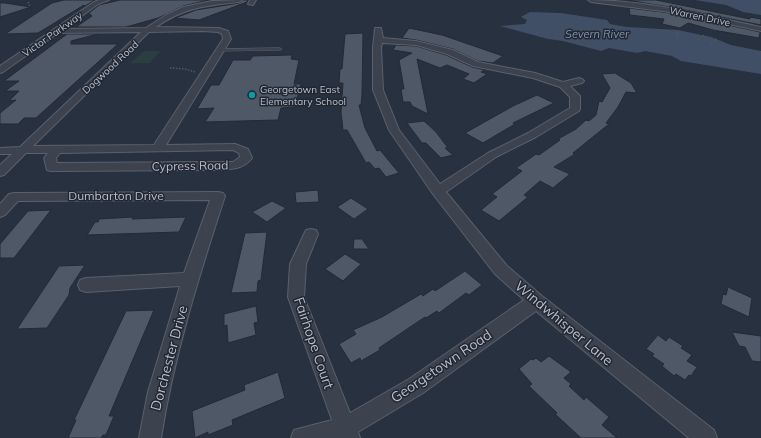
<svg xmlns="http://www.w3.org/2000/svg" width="761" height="438" font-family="Mulish,sans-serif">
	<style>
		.green { fill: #2b3e41 }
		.water { fill: #404e66 }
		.building { fill: #4f5867; stroke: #232a36 }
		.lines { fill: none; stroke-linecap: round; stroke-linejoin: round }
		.lane-casing { stroke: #5a616c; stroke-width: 1 }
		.street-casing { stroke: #5a616c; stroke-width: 2 }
		.path { stroke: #4b5b5f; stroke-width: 1.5; stroke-dasharray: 1.5 1.5; stroke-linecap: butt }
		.lane { fill: #3c434f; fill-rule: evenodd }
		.street { fill: #3c434f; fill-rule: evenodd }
		.culture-dot { fill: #0f9aa8; stroke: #212834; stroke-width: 1.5 }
		.labels { text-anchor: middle; stroke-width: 3; stroke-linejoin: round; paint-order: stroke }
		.far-street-label { font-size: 10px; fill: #b9bec9; stroke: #212834 }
		.far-poi-label { font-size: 10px; fill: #b9bec9; stroke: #212834; text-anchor: start }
		.far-water-label { font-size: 11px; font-style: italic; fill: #8493ad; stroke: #212834 }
		.street-label { font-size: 12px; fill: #b9bec9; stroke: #212834 }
		.near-street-label { font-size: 14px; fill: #b9bec9; stroke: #212834 }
	</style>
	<rect width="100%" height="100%" fill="#28313f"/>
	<!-- green -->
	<path class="green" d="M144 51H161L150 63H130Z"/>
	<!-- water -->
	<path class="water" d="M695 0H761V15L743 12 726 5Z
		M530 12 561 13 607 20 610 24 627 27 678 30 711 37 731 45 761 51V74L681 61 672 56 645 51 637 53 609 48 601 51 563 41 548 39 500 26 525 24 527 20 521 17Z"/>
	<!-- building -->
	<path class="building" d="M64 0H95L85 6 84 5 38 33 5 34 52 3Z
		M120 0H209L183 6 158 18 126 27H76L92 16 89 13 99 5Z
		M243 0H248L247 2 199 20 175 18 196 10 239 3Z
		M627 0H656L750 19V17L761 19V25L675 8Z
		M0 3H5L31 7 0 17Z
		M629 8 678 14 760 32 759 38 713 30 688 23 680 28 662 24 664 19 630 15Z
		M409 28 442 35 503 56 493 63 478 61 453 49 416 40 402 38Z
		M363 33 362 95 361 105H359L365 128 377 151 380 150 399 173 386 177 379 168 375 169 369 162 366 163 347 130H343L341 112 343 83H339L340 69H342L345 34Z
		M67 34H98L71 41V44H118L36 118H24L18 124H0V113L16 100 9 101 19 91H5L19 81H4Z
		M396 45 416 46 446 55 472 67 485 70 481 72 487 74 474 83 463 79 469 74 447 65 440 68 417 59 428 114 412 106 410 102H403L401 89H404L399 60 412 53 393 50Z
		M292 55 291 59 299 60 294 84H301L295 107 281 108 278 120 205 122 214 108 197 109 211 85H219L233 60H250L253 56Z
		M615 73 631 83 637 93 626 92 618 107 606 123 609 124 573 153 575 154 554 167 570 174 553 188 540 181 524 195 528 197 499 221 481 210 497 197 492 194 522 171 516 168 536 154 539 155 560 140 558 139 576 129 586 120 589 121 596 115 599 101 602 102 610 88 602 74Z
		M537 95 554 103 513 123 515 124 483 143 465 133 513 106Z
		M424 121 436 132 448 148H445L453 155 441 158 426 143H422L407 123Z
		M318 190 319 202 296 203 295 192Z
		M351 198 368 209 354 219 337 207Z
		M272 201 286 208 267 222 252 212Z
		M51 210 14 258H0V244L28 211Z
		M133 217 132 219 186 217 179 232 87 235 95 222H98L99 219Z
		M267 232 261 280 258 281 257 292 231 293 245 233Z
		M354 239H362L369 249H353Z
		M345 254 361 264 343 281 325 269Z
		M85 265 70 288 69 295 47 328 17 329 59 266Z
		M465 271 482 285 469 295 466 293 439 313 437 311 426 318 425 317 379 348 380 350 361 361 360 358 351 363 339 344 356 334 353 330 382 317 421 294 423 296 433 289 435 291Z
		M728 287 752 298 749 317 721 304 723 294 726 295Z
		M256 306 258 322 254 323 256 335 228 343 227 325 224 326V314Z
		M154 310 109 416H114L106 435H103L101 438H68L76 420H74L126 311Z
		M732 332 761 336V362L752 361 745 347 739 346Z
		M658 335 666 341 669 337 683 346 681 348 692 355 687 361 697 367 691 376 689 375 685 380 676 374 674 376 662 366 664 364 652 356 654 354 646 349Z
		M549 356 571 372 564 378 571 384 569 386 584 400 586 397 609 417 602 425 617 438H581L555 414 557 413 529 386 532 384 519 369 531 359 533 360 536 358 541 362Z
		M278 372 285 398 232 420 233 425 208 435V432L195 438 192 411 245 390 244 385Z"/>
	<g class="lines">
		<defs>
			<path id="lane" d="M280 48 282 49 281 50 220 51 218 50 220 49Z"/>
			<path id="street" d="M99 0H109L98 4 64 29 146 28 166 15 183 7 212 1 242 0 239 2C205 6 185 7 156 27L219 28 228 31 231 39 166 145 235 144 248 149 252 158C243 170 230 169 217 170L51 171 47 170 44 158 48 153H26L4 175 0 176V165L12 154H0V148L20 147 141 32 58 33 3 72 0 73V66L94 2ZM203 31 218 32 222 34 223 39 154 145 33 146 149 32ZM233 150 239 153 240 157 233 162H217L57 163 56 158 60 153Z
				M250 0H256L253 5 248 4Z
				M588 0C646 0 704 15 761 27V31L678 13 591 2Z
				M375 28H381L383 38 416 41 453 50 478 62 535 73 563 82 579 78 582 79 584 81 582 83 570 86 580 96V109L579 111 536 137 496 157 446 192 507 266 542 296 714 430 717 438H689L536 311 423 393 358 432 360 438H291L294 430 332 420 288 297 290 264 306 230 311 229 316 230 318 234 306 264 304 297 350 413 409 379 524 300 495 274 433 194 389 130 373 90V48ZM382 43 416 45 447 54 473 66 533 78 560 87 570 97V108L528 133 488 153 440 184 399 130 383 90 381 48Z
				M218 192 223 193 225 196C199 276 174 355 161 438H139L148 392 180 286 86 292 80 290 78 285 80 280 86 278 184 273 210 200 18 201 5 215 0 217V204L9 194 14 193Z"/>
		</defs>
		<!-- lane casing -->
		<use href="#lane" class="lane-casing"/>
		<!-- street casing -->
		<use href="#street" class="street-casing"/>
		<!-- path -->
		<path class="path" d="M28 2 30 7
			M677 36 678 30
			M698 40 704 35
			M711 44 717 39
			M170 68 185 69 195 72"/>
		<!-- lane -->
		<use href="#lane" class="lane"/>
		<!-- street -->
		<use href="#street" class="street"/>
	</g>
	<!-- markers -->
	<circle class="culture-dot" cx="252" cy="95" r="4"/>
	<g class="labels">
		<!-- far-street labels -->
		<g class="far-street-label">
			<text transform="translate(700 16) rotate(12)" y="4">Warren Drive</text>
			<text transform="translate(52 34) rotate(-35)" y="4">Victor Parkway</text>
			<text transform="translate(110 67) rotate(-43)" y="4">Dogwood Road</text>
		</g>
		<!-- far-poi labels -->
		<g class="far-poi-label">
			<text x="260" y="93">Georgetown East<tspan x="260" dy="12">Elementary School</tspan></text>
		</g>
		<!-- far-water labels -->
		<g class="far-water-label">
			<text x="597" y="38">Severn River</text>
		</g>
		<!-- street labels -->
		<g class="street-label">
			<text transform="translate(190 166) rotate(-1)" y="4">Cypress Road</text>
			<text x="116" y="200">Dumbarton Drive</text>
		</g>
		<!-- near-street labels -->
		<g class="near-street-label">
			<text transform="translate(564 323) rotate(40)" y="5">Windwhisper Lane</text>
			<text transform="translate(314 343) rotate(71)" y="5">Fairhope Court</text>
			<text transform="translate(169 358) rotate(-75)" y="5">Dorchester Drive</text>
			<text transform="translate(441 366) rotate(-34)" y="5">Georgetown Road</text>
		</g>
	</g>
</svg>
